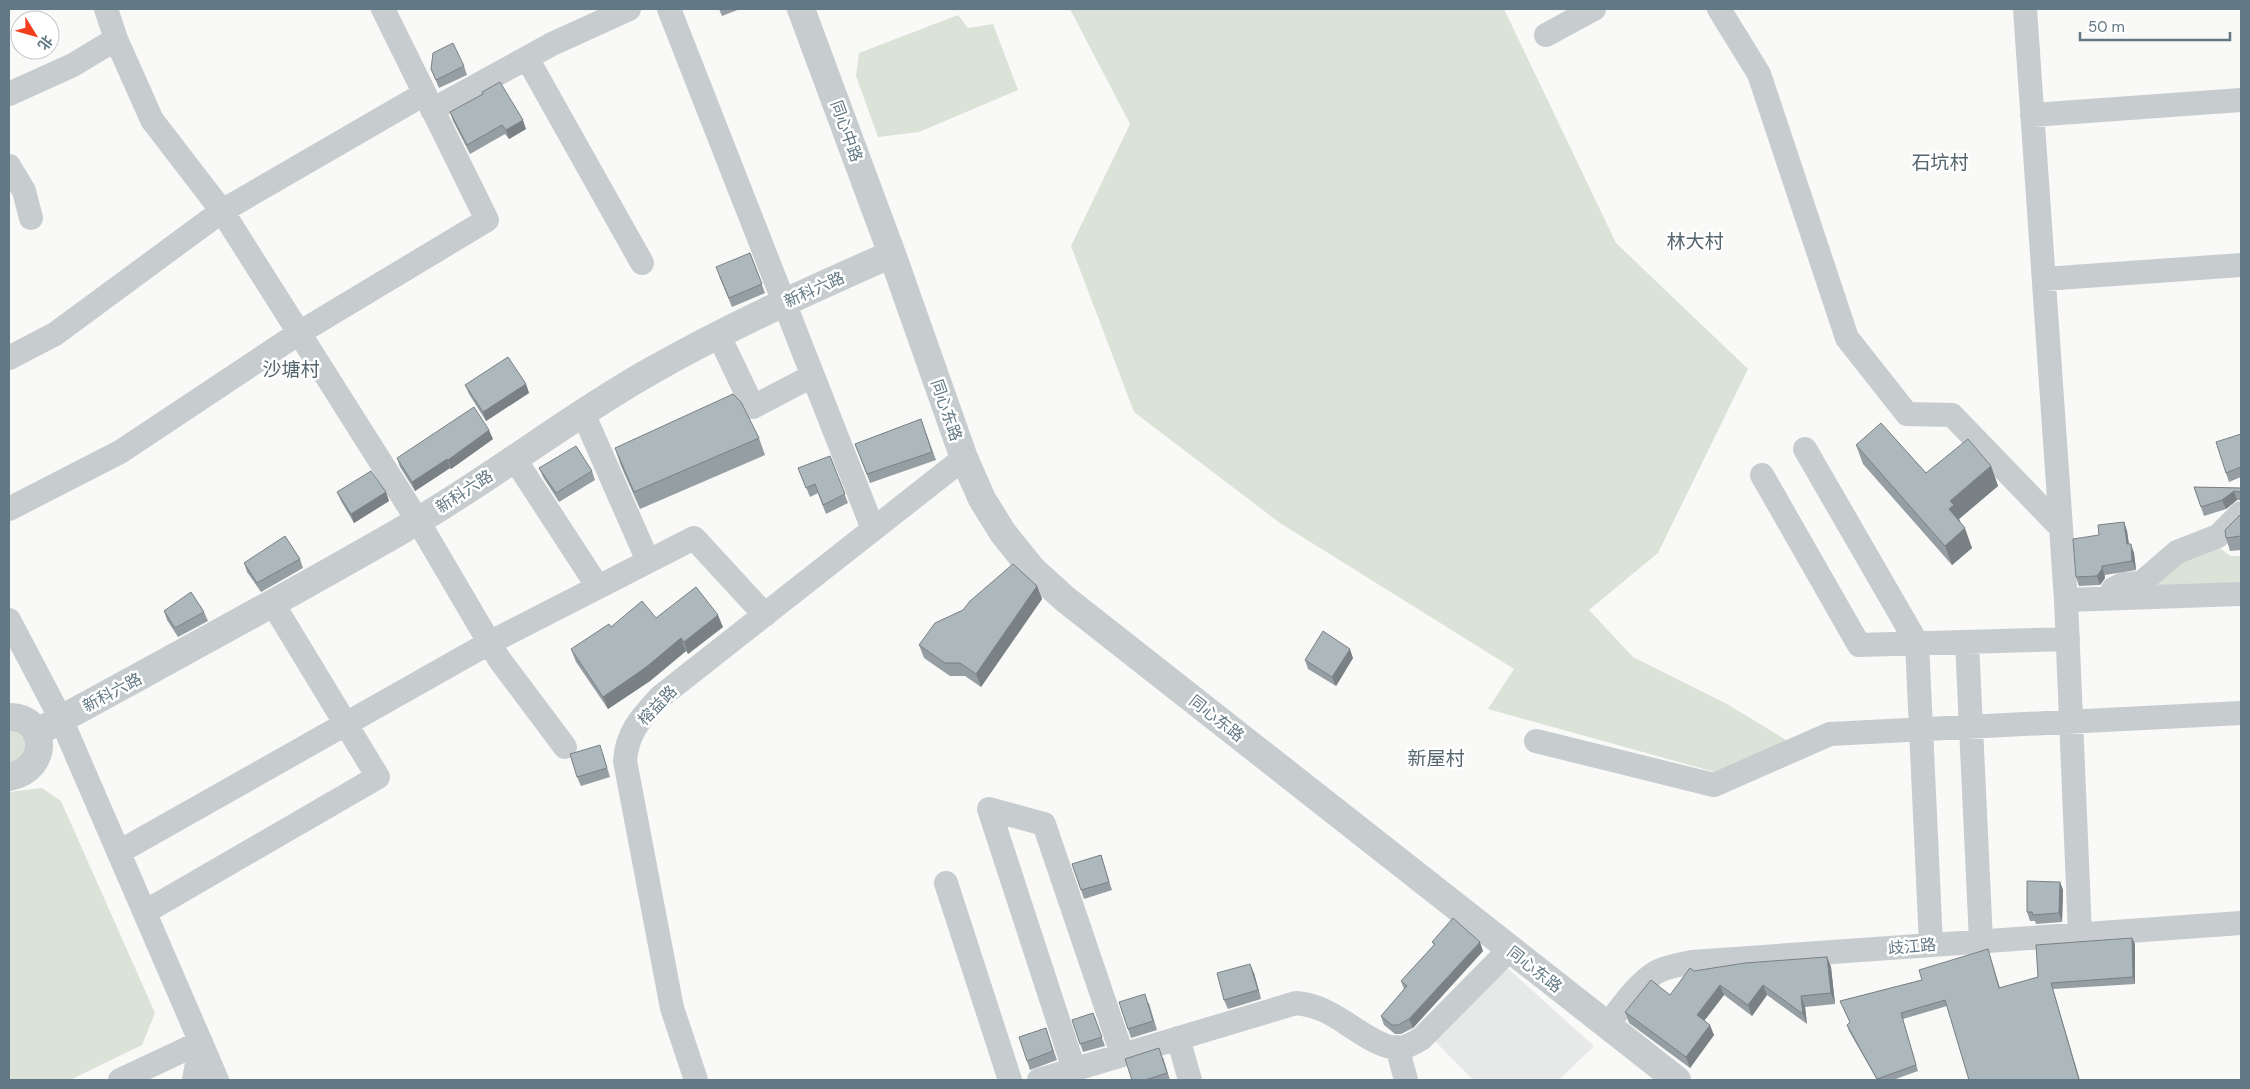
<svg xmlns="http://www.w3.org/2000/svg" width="2250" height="1089" font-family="'DM Sans','Noto Sans SC',sans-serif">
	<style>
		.built { fill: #e7e9e8 }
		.green { fill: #dbe2d7 }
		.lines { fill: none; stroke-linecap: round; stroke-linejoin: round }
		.minor { stroke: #c7cccf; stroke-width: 24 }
		.tertiary { stroke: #c7cccf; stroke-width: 28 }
		.wall { fill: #959ea2 }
		.shaded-wall { fill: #798184 }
		.building { fill: #adb8bc; stroke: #798184 }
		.labels { text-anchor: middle; stroke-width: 5; stroke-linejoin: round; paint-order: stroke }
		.street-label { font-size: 16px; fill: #627884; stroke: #fff }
		.quarter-label { font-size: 19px; fill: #54656e; stroke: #fff }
	</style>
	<rect width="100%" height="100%" fill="#f9f9f7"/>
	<!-- built -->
	<path class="built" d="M1504 965 1594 1046 1559 1080H1473L1433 1039Z"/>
	<!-- green -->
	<path class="green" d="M1070 9H1504L1616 243 1748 369 1658 553 1589 610 1633 657 1727 704 1786 740 1747 781 1488 709 1514 669 1280 523 1134 412 1071 246 1130 124Z
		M958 15 968 28 993 24 1018 90 919 132 878 137 856 76 859 53Z
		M2215 544 2230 556H2241V585L2148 589 2181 557Z
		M9 728 17 730 26 739 24 756 9 765Z
		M42 788 61 801 155 1013 142 1045 70 1080H9V792Z"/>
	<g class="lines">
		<!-- minor -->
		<path class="minor" d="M106 9 116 39 152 120 222 211 418 521 499 659 565 747
			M669 9 873 529
			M1719 9 1759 74 1847 338 1907 414 1952 415 2061 528
			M2025 9 2066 600 2080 934
			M1546 35 1594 9
			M527 58 642 263
			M9 94 73 65 116 39
			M432 110 552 44 629 9
			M2032 115 2241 100
			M9 166 24 191 31 218
			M2044 279 2241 265
			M719 336 753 407 812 376
			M9 358 55 334 222 211 424 94
			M583 413 648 561
			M1805 449 1917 643 1931 944
			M514 458 598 587
			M1762 475 1859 645 2068 639
			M9 509 120 452 299 333 487 220 383 9
			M2113 589 2123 584 2141 583 2177 552 2218 536 2241 513
			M2066 600 2241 594
			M9 620 61 719 217 1080
			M1967 642 1981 941
			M1536 741 1714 785 1830 734 2241 713
			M119 852 489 643 694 538 765 615
			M946 883 1010 1080
			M145 912 378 777 273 604
			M1607 1025C1621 1008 1636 985 1655 973 1666 966 1680 965 1692 962L2241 923
			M1178 1038 1190 1080
			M1397 1047 1406 1080
			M1074 1069 989 809 1044 824 1122 1054
			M120 1080 201 1042
			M194 1080 201 1042
			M696 1080 672 1008 625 761C627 732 641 718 660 697L964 458
			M1039 1080 1296 1003C1306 1004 1314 1006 1323 1010 1345 1019 1376 1049 1400 1048 1408 1047 1415 1042 1421 1039L1510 949"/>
		<!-- tertiary -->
		<path class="tertiary" d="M801 9 892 254 964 458 982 499 1003 533 1032 569 1065 599 1677 1080
			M9 717C47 716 51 769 9 777
			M36 733C163 663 291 595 416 522 494 476 566 420 644 375 724 329 808 291 892 254"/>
	</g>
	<!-- wall -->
	<path class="wall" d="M719 9H740L722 16Z
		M464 66 467 75 439 88 431 69Z
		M450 112 526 129 509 139 505 134 470 154 453 121Z
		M750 253 765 293 732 307 719 276Z
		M526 384 529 393 486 421 469 394 465 385Z
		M921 419 936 460 870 483 855 444Z
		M2241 434V477L2229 482 2226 473Z
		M759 438 765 455 640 509 621 466 615 448Z
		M493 439 451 469 450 468 415 491 400 467 397 458Z
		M1856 445 1926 473 1991 466 1998 486 1959 519 1972 548 1952 565 1863 464Z
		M830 456 848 503 826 514 818 493 810 497 798 468Z
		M539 468 592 471 595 480 559 502 543 477Z
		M2194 487 2241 488V500H2237L2226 509 2204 516Z
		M337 492H386L389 501 354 523 341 501Z
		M2241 514V550L2230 551 2226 538Z
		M2124 522 2127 531 2129 544 2134 553 2136 570 2105 575V578L2100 585 2079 586 2076 577 2099 535Z
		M300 559 303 568 261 592 247 572 244 563Z
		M1037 586 1042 599 981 687 965 676H950L924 658 919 645Z
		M164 611 204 612 208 621 178 637 167 620Z
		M656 618 723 627 688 654 686 651 650 681 608 709 576 662 571 649Z
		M1353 658 1336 686 1308 669 1305 660Z
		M603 754 610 777 581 786 577 777Z
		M1101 855 1112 890 1084 899 1072 864Z
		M2060 882 2063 890 2062 922 2036 924 2035 921H2030L2027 912Z
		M2132 938 2135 944V984L2053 989 2080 1080H1969L1947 1006 1903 1019 1918 1071 1893 1080H1877L1849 1031 1847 1025 1850 1023 1840 1001 1922 980 1988 949 2000 988 2038 977Z
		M1432 942 1483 951 1413 1028 1401 1034H1395L1384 1025 1381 1016 1404 989 1401 981 1434 945Z
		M1827 957 1831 967 1835 1004 1805 1007 1807 1024 1767 995 1752 1016 1724 995 1704 1021 1714 1035 1690 1068 1629 1023 1625 1012 1670 995 1694 971Z
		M1254 973 1261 999 1228 1009 1224 1000Z
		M1119 1002 1149 1003 1157 1030 1131 1038Z
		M1093 1013 1105 1046 1083 1052 1072 1020Z
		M1046 1028 1057 1060 1030 1070 1027 1061Z
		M1163 1057 1170 1080H1132Z"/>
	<!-- shaded-wall -->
	<path class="shaded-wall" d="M523 120 526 129 509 139 506 130Z
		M526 384 529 393 486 421 483 412Z
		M489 430 493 439 451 469 448 460Z
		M447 459 450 468 415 491 412 482Z
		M1991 466 1998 486 1959 519 1961 525 1949 509 1950 501Z
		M2234 491 2237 500 2226 509 2222 500Z
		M386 492 389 501 354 523 351 514Z
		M2124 522 2127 531 2130 553 2127 544Z
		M1965 528 1972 548 1952 565 1945 546Z
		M2131 544 2134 553 2136 570 2132 561Z
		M2102 566 2105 578 2100 585 2097 576Z
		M1037 586 1042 599 981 687 976 674Z
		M718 615 723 627 688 654 684 642Z
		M681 638 686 651 650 681 608 709 603 697Z
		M1350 649 1353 658 1336 686 1332 677Z
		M2060 882 2063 890 2062 922 2059 913Z
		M2132 938 2135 944V984L2133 977Z
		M1480 942 1483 951 1413 1028 1409 1019Z
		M1827 957 1831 967 1835 1004 1831 993Z
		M1250 964 1254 973 1261 999 1258 990Z
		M1720 985 1724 995 1701 1025 1697 1015Z
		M1763 985 1767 995 1752 1016 1748 1005Z
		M1801 996 1805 1007 1807 1024 1803 1014Z
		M1710 1025 1714 1035 1690 1068 1686 1057Z"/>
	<!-- building -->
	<path class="building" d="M453 43 464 66 436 80 431 69 433 53Z
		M500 82 523 120 506 130 502 125 467 145 450 112 483 94 482 92Z
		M750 253 762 284 729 298 716 267Z
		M508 357 526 384 483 412 465 385Z
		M733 394 741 402 759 438 634 492 615 448Z
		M474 407 489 430 448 460 447 459 412 482 397 458Z
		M921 419 932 452 867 474 855 444Z
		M1881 423 1926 473 1968 439 1991 466 1950 501 1954 505 1949 509 1965 528 1945 546 1856 445Z
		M2241 434V467L2226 473 2216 442Z
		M576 446 592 471 556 493 539 468Z
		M830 456 845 494 823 505 815 484 806 488 798 468Z
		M371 471 386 492 351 514 337 492Z
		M2194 487 2241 488V492L2234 491 2222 500 2201 507Z
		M2241 514V536L2226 538 2225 530Z
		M2124 522 2127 544H2131L2132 561 2102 566V569L2097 576 2076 577 2073 539 2099 535 2098 525Z
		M285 536 300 559 257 583 244 563Z
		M1013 564 1037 586 976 674 960 663H945L919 645 935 623 963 610 970 601Z
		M696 587 718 615 684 642 681 638 645 668 603 697 571 649 609 624 611 627 642 601 656 618Z
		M191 592 204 612 175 628 164 611Z
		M1323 631 1350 649 1332 677 1305 660Z
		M600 745 607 768 577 777 570 754Z
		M1101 855 1109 882 1081 890 1072 864Z
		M2027 881 2060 882 2059 913 2033 915 2032 912H2027Z
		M1453 918 1480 942 1409 1019 1398 1025H1392L1381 1016 1407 986 1401 981 1435 944 1432 942Z
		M2132 938 2133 977 2051 983 2079 1080H1969L1945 1000 1901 1013 1916 1065 1877 1079 1847 1025 1850 1022 1840 1001 1922 980 1919 970 1988 949 1999 988 2038 977 2036 945Z
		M1827 957 1831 993 1801 996 1803 1014 1763 985 1748 1005 1720 985 1697 1015 1710 1025 1686 1057 1625 1012 1651 980 1670 995 1690 968 1694 971 1745 963Z
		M1250 964 1258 990 1224 1000 1217 973Z
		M1145 994 1153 1021 1128 1029 1119 1002Z
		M1093 1013 1102 1037 1080 1044 1072 1020Z
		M1046 1028 1053 1051 1027 1061 1019 1037Z
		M1159 1048 1167 1073 1145 1080H1132L1125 1059Z"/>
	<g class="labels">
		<!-- street labels -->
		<g class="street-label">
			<text transform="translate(847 131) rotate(70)" y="6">同心中路</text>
			<text transform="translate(814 289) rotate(-24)" y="6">新科六路</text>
			<text transform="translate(947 410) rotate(71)" y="6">同心东路</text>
			<text transform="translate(464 491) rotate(-33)" y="6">新科六路</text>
			<text transform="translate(112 692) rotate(-28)" y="6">新科六路</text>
			<text transform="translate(657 705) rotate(-46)" y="6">榕益路</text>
			<text transform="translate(1217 718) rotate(38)" y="6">同心东路</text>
			<text transform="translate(1912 946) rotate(-5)" y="6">歧江路</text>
			<text transform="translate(1535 969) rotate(38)" y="6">同心东路</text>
		</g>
		<!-- quarter labels -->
		<g class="quarter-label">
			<text x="1940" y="169">石坑村</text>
			<text x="1695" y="248">林大村</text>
			<text x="291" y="376">沙塘村</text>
			<text x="1436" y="765">新屋村</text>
		</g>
	</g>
	<!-- border -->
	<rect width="2250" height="1089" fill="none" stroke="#627884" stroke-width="20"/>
	<!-- north arrow -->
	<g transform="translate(35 35) rotate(127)"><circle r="24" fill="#ffffff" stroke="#c0c9ce"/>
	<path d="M0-4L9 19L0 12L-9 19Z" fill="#f23d1e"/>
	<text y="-8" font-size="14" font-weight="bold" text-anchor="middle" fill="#627884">北</text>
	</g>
	<!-- scale -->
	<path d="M2080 32v8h150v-8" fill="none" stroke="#627884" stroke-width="2.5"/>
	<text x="2088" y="32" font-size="15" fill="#627884" stroke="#ffffff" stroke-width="4" paint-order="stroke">50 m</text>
</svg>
